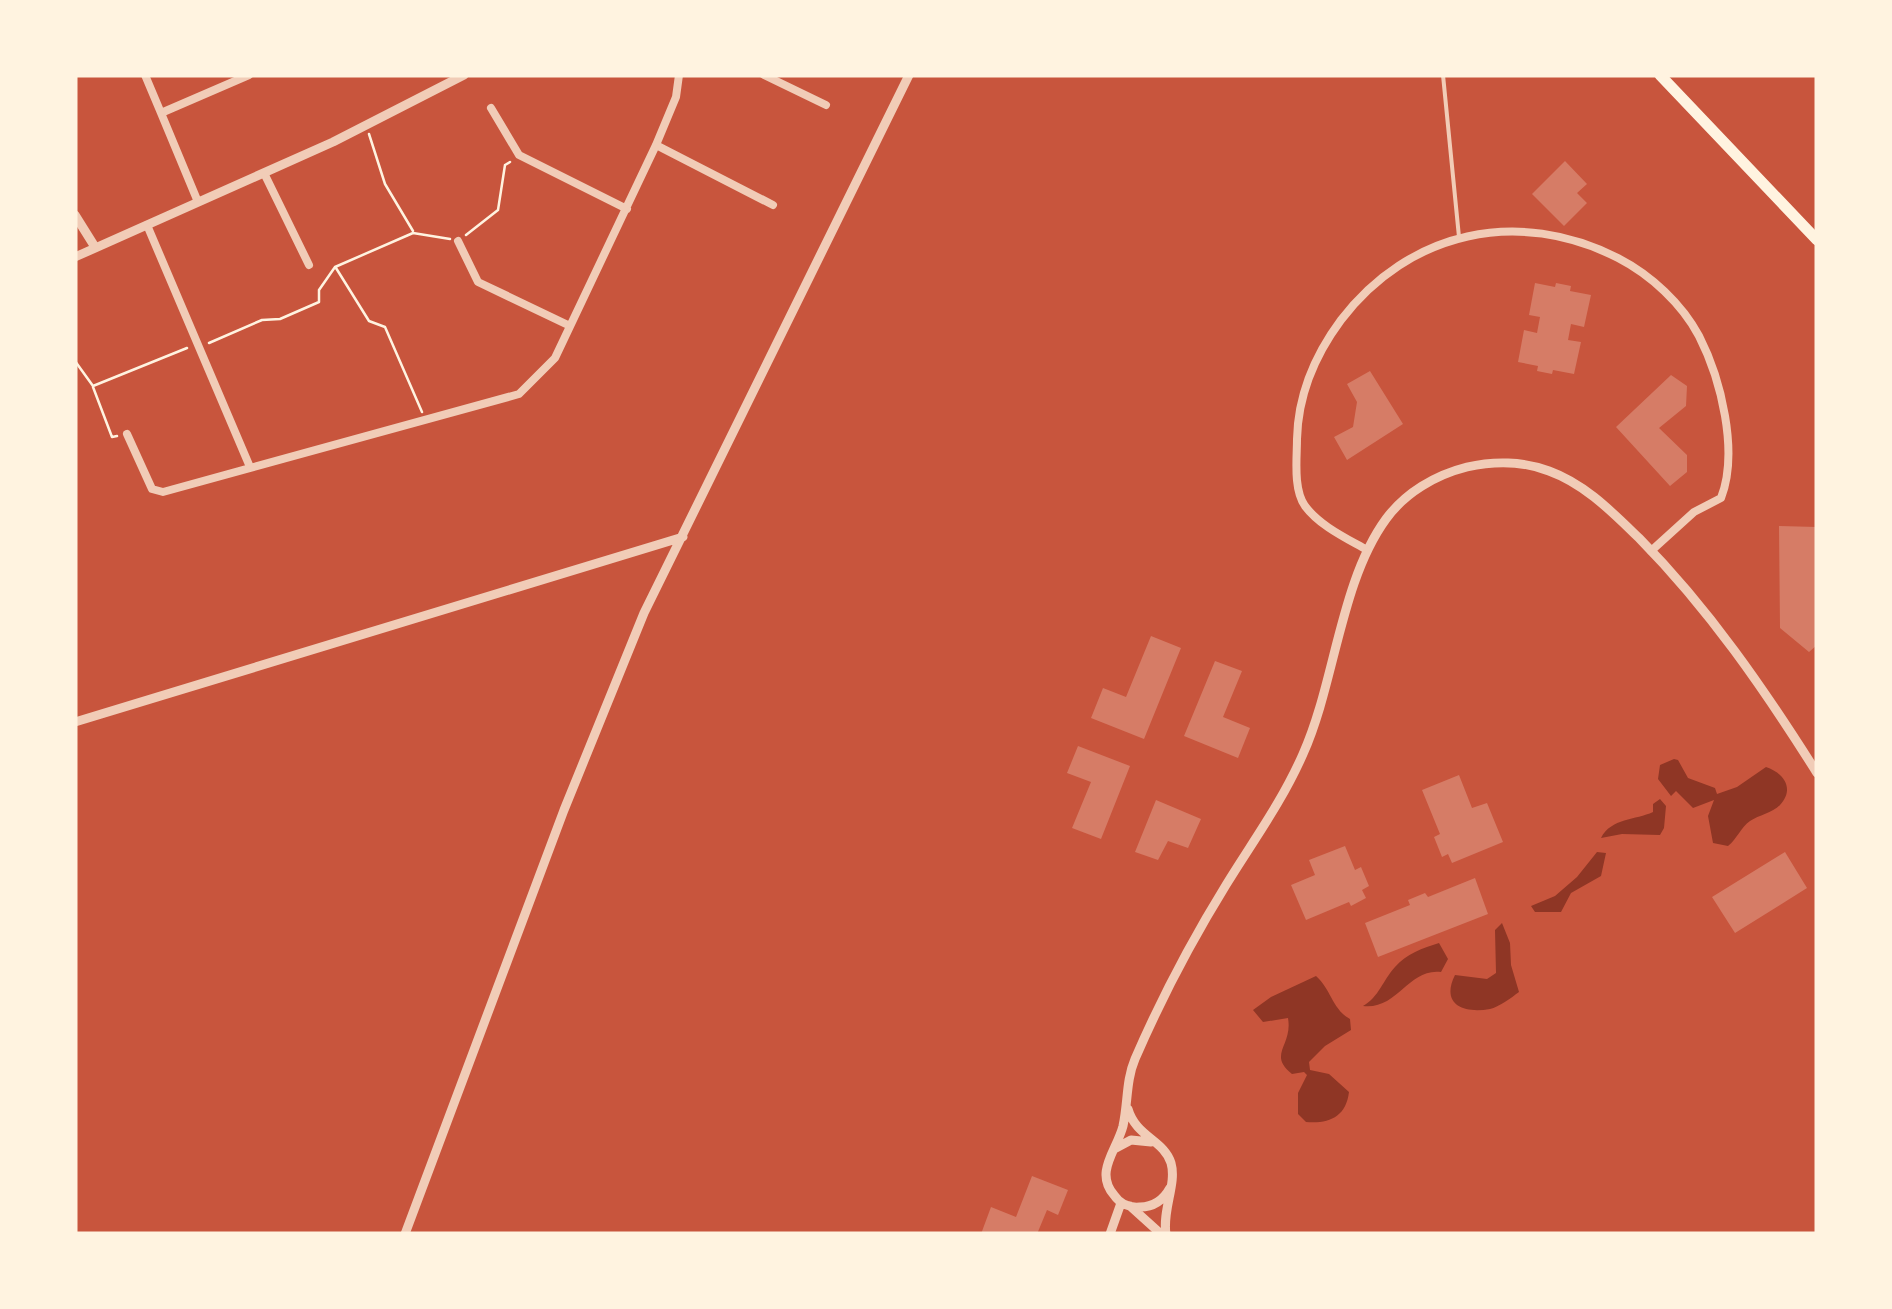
<svg xmlns="http://www.w3.org/2000/svg" width="1892" height="1309" font-family="Quicksand,sans-serif">
	<style>
		.water { fill: #8f3625 }
		.building { fill: #d67c66 }
		.lines { fill: none; stroke-linecap: round; stroke-linejoin: round }
		.path { stroke: #fff3e0; stroke-width: 2.5 }
		.service { stroke: #f1ccb7; stroke-width: 4 }
		.minor { stroke: #f1ccb7; stroke-width: 8 }
		.tertiary { stroke: #f1ccb7; stroke-width: 9 }
		.trunk { stroke: #fff3e0; stroke-width: 11 }
	</style>
	<rect width="100%" height="100%" fill="#c8553d"/>
	<!-- water -->
	<path class="water" d="M1674 759 1678 760 1688 778 1715 788 1717 794 1737 787 1766 767C1784 773 1795 789 1780 805 1772 813 1759 815 1750 821 1741 827 1737 839 1728 846L1713 843 1708 816 1714 800 1693 808 1676 791 1671 796 1658 779 1660 765Z
		M1660 799 1666 806 1664 828 1660 835 1622 834 1601 838C1611 818 1636 820 1653 812V804Z
		M1597 852 1606 853 1601 876 1571 893 1561 912H1535L1531 906 1555 896 1577 877Z
		M1502 923 1510 943 1511 965 1519 992C1511 998 1499 1007 1490 1009 1461 1014 1441 1003 1455 975L1487 979 1496 973 1495 930Z
		M1439 943 1448 959 1441 972C1408 968 1398 1010 1363 1006 1379 997 1383 980 1395 967 1406 954 1423 948 1439 943Z
		M1316 976C1331 989 1332 1009 1350 1019L1351 1030 1325 1046 1309 1062 1310 1070 1329 1074 1349 1092C1346 1117 1329 1124 1306 1122L1298 1114V1093L1307 1075 1304 1072 1292 1074C1267 1054 1293 1046 1288 1018L1263 1022 1253 1010 1271 997Z"/>
	<!-- building -->
	<path class="building" d="M1565 161 1587 184 1577 193 1587 203 1564 226 1532 194Z
		M1535 283 1555 287 1556 283 1571 286 1570 291 1591 295 1584 327 1571 324 1568 340 1581 342 1574 374 1553 370 1552 374 1537 371 1538 366 1518 362 1524 330 1537 333 1540 317 1529 315Z
		M1370 371 1403 424 1347 460 1334 437 1353 427 1357 402 1347 384Z
		M1671 375 1687 386 1686 406 1659 428 1687 455V472L1670 486 1616 427Z
		M1779 526 1817 527V645L1809 652 1780 628Z
		M1151 636 1181 648 1144 739 1091 718 1103 688 1126 697Z
		M1215 661 1242 671 1223 717 1250 728 1238 758 1184 736Z
		M1078 746 1130 766 1101 839 1072 828 1091 782 1067 773Z
		M1459 775 1472 808 1487 803 1503 842 1452 863 1448 854 1442 857 1434 837 1440 834 1422 790Z
		M1156 800 1201 819 1188 848 1168 841 1158 860 1135 852Z
		M1345 846 1355 870 1361 867 1369 886 1362 890 1366 898 1351 906 1349 902 1306 920 1291 885 1315 875 1309 860Z
		M1785 852 1807 888 1735 933 1712 897Z
		M1475 878 1488 914 1378 957 1365 923 1410 905 1408 900 1425 893 1428 897Z
		M1032 1176 1068 1190 1058 1215 1047 1210 1037 1234H981L991 1207 1016 1217Z"/>
	<g class="lines">
		<!-- path -->
		<path class="path" d="M369 134 385 184 413 231
			M466 235 498 210 505 165 510 162
			M336 268 369 321 385 327 422 412
			M209 343 262 320 280 319 319 302V290L335 267 413 233 450 239
			M75 361 93 386 187 348
			M93 387 112 437 117 436"/>
		<!-- service -->
		<path class="service" d="M1443 75 1459 237"/>
		<!-- minor -->
		<path class="minor" d="M145 75 161 113
			M764 75 826 105
			M491 108 519 155 627 209
			M656 145 773 205
			M264 173 309 265
			M198 202 161 113 249 75
			M147 225 250 467
			M458 241 478 282 568 325
			M127 434 152 489 163 492 519 394 555 358 656 145 676 97 679 75
			M1367 550C1346 538 1320 526 1305 506 1293 489 1297 458 1297 439 1298 395 1315 355 1341 320 1409 231 1518 207 1618 258 1651 275 1682 304 1699 336 1721 379 1739 452 1721 498L1694 512 1651 551"/>
		<!-- tertiary -->
		<path class="tertiary" d="M75 215 95 247
			M75 257 333 142 464 75
			M75 722 683 537
			M1128 1109C1136 1137 1164 1140 1171 1163 1177 1184 1162 1210 1166 1234
			M1116 1148 1131 1140 1151 1142
			M1170 1188C1164 1199 1154 1207 1140 1207 1130 1208 1120 1204 1114 1195 1094 1172 1117 1150 1123 1126 1128 1103 1126 1080 1135 1059 1161 999 1192 940 1226 885 1253 841 1282 802 1303 754 1335 683 1340 582 1386 519 1405 493 1435 475 1467 467 1493 461 1523 461 1549 471 1585 484 1612 512 1639 538 1709 609 1764 689 1817 773
			M1130 1206 1161 1234
			M405 1234 564 810 644 613 909 75
			M1110 1234 1121 1203"/>
		<!-- trunk -->
		<path class="trunk" d="M1660 75 1817 240"/>
	</g>
	<!-- border -->
	<rect width="1892" height="1309" fill="none" stroke="#fff3e0" stroke-width="155"/>
</svg>
